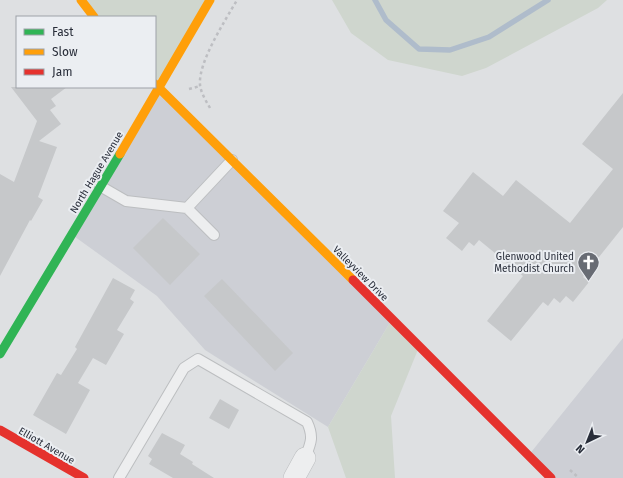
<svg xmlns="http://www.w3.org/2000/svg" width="623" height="478" font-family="'Fira Sans',sans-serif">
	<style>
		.built { fill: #cdcfd5 }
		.green { fill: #cfd6ce }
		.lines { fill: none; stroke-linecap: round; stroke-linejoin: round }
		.stream { stroke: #afbccb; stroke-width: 5.5 }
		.building { fill: #c6c8ca }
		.lane-casing { stroke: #bcbec0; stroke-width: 12 }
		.street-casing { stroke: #bcbec0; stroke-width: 22 }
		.path { stroke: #bdbec2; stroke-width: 2.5; stroke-dasharray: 3 3; stroke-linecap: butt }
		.lane { stroke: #edeeef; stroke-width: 10 }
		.street { stroke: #edeeef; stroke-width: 21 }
		.fast { stroke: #30b455; stroke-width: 9 }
		.slow { stroke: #ff9f0a; stroke-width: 9 }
		.jam { stroke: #e5322d; stroke-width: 9 }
		.labels { text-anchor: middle; stroke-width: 4; stroke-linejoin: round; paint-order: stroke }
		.street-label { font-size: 10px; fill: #282d39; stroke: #ebeef2 }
		.poi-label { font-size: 10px; fill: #282d39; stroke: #ebeef2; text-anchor: end }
	</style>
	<rect width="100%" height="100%" fill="#dee0e2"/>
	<!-- built -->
	<path class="built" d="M159 89 392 319 328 427 205 350 157 296 71 234Z
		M623 338V478H551L528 456Z"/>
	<!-- green -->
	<path class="green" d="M81 0H210L155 84V17H94Z
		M332 0H607L598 8 486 68 462 76 388 60 351 33Z
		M392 319 419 347 391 416 395 478H346L328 427Z"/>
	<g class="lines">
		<!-- stream -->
		<path class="stream" d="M375 0 386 20 419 49 450 50 489 37 548 0"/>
	</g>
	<!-- building -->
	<path class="building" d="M11 87H67L51 99 56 106 50 110 61 124 39 141 57 147 38 197 43 200 31 221 30 220 0 276V174L14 182 37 121Z
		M623 93V227L583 277 589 282 573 302 566 296 560 303 554 298 548 306 543 302 511 341 487 321 523 276 479 240 474 246 469 242 462 251 446 238 459 223 443 211 473 172 503 196 516 180 570 223 613 169 582 144Z
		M163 218 200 254 170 285 133 248Z
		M113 278 135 290 130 299 134 302 117 330 124 334 106 365 93 358 78 383 90 390 66 434 33 415 57 373 61 375 77 349 75 347Z
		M222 279 293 353 275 371 204 296Z
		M220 399 239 410 229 429 209 418Z
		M162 433 185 445 180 454 193 462 192 464 214 478H173L149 464 152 459 148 456Z"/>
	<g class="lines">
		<defs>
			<path id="lane" d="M100 186 126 201 187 208 232 160
				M187 208 214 235
				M119 478 184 368 198 359 307 422C314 437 311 443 305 458"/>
			<path id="street" d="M294 478 305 458"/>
		</defs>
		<!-- lane casing -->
		<use href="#lane" class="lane-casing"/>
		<!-- street casing -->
		<use href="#street" class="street-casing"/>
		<!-- path -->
		<path class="path" d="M189 89 200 86
			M210 108C206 101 201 93 200 85 198 62 225 21 237 0
			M570 470 579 478"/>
		<!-- lane -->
		<use href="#lane" class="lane"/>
		<!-- street -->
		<use href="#street" class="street"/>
		<!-- fast -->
		<path class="fast" d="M0 354 120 154"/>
		<!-- slow -->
		<path class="slow" d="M81 0 94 17
			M155 84 353 280
			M120 154 210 0"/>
		<!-- jam -->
		<path class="jam" d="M353 280 551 478
			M0 430 84 478"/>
	</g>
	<!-- icons -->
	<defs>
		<symbol id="church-pin" viewBox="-11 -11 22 30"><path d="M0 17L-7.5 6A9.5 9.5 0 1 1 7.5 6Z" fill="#686c74" stroke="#ebeef2"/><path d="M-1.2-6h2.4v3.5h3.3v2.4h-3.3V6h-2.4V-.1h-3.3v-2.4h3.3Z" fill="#fff"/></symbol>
	</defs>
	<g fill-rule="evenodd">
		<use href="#church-pin" x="576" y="250" width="25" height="34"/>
	</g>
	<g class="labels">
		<!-- street labels -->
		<g class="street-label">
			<text transform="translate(96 172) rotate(-59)" y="4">North Hague Avenue</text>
			<text transform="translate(361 273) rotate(45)" y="4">Valleyview Drive</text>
			<text transform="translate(47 445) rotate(30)" y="4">Elliott Avenue</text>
		</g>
		<!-- poi labels -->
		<g class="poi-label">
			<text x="574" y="260">Glenwood United<tspan x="574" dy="12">Methodist Church</tspan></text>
		</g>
	</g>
	<!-- legend -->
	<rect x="16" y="16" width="140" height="72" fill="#ebeef2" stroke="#9da1a8"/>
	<rect x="24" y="29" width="20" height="6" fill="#30b455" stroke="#9da1a8"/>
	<text x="52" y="36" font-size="12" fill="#282d39">Fast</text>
	<rect x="24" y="49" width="20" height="6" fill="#ff9f0a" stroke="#9da1a8"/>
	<text x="52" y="56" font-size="12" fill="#282d39">Slow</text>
	<rect x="24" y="69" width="20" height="6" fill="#e5322d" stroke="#9da1a8"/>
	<text x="52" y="76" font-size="12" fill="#282d39">Jam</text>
	<!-- north arrow -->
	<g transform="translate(587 442) rotate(223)" stroke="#ebeef2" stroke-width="3" paint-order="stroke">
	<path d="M0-3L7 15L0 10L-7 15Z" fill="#282d39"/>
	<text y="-6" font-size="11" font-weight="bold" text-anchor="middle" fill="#282d39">N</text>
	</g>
</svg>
